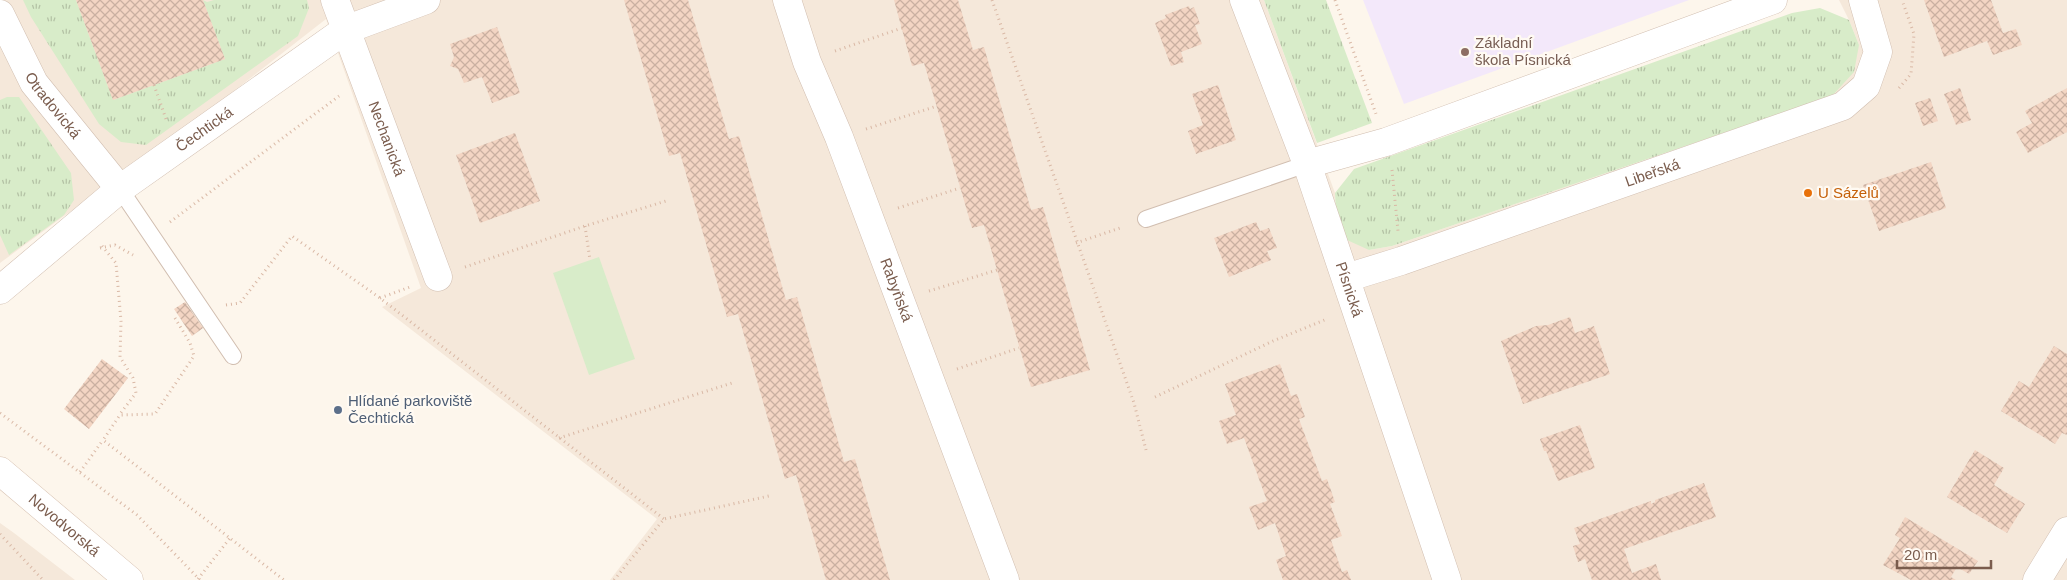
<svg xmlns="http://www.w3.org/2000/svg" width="2067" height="580" font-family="Arial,sans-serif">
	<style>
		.residential { fill: #f5e8da }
		.education { fill: #f3e8fa }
		.grass { fill: url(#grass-tufts) }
		.pitch { fill: #d8ecc9 }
		.building { fill: url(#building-cross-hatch) }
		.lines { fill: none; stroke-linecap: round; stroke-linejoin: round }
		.service-casing { stroke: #d1beb0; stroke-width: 18 }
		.minor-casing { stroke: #d1beb0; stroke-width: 29 }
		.secondary-casing { stroke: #d6c0b0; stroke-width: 29 }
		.path { stroke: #d9b8a5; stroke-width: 3; stroke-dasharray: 1 4; stroke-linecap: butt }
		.service { stroke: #fff; stroke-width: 16 }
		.minor { stroke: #fff; stroke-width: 28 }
		.secondary { stroke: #fff; stroke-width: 28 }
		.education-dot { fill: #8d6e63; stroke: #fffaf3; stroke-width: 2 }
		.food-dot { fill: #e8710a; stroke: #fffaf3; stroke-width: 2 }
		.service-dot { fill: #5c6f8a; stroke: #fffaf3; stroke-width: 2 }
		.labels { text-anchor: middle; stroke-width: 4.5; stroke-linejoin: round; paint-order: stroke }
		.education-label { font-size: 15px; fill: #785e54; stroke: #fffaf3; text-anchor: start }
		.street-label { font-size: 15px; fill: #7a5c4d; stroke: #fffaf3 }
		.food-label { font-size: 15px; fill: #c56008; stroke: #fffaf3; text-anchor: start }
		.service-label { font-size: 15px; fill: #4e5e75; stroke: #fffaf3; text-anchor: start }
	</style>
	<defs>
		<pattern id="grass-tufts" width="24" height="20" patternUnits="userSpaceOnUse" patternTransform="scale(1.25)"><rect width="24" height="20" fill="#d8ecc9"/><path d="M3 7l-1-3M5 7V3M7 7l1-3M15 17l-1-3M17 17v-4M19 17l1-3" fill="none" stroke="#b4c2a5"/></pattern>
		<pattern id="building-cross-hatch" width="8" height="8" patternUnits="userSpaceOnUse" patternTransform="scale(1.25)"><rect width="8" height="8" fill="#f3d5c3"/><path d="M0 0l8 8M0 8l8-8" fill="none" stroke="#cab0a1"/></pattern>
	</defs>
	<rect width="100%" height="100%" fill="#fdf6ec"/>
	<!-- residential -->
	<path class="residential" d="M0 0H1264L1335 193 1336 215 1369 250 1392 246 1832 96 1859 45 1849 20 1839 0H2067V580H610L657 519 382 307 421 288 326 19 143 162 64 216 0 263Z
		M0 523 14 533 75 580H0Z"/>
	<!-- education -->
	<path class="education" d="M1363 0H1689L1404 104Z"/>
	<!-- grass -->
	<path class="grass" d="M23 0H76L113 100 225 59 203 0 207 2 214 0H307L309 8 298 36 146 145 121 142 99 124 31 17Z
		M1264 0H1326L1372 123 1317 143Z
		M1820 8 1849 20 1859 45 1854 72 1832 96 1392 246 1369 250 1347 240 1336 215 1335 193 1354 169 1792 13Z
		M7 97H19L71 173 74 200 64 215 9 255 0 235V100Z"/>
	<!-- pitch -->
	<path class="pitch" d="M599 257 635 359 589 375 553 273Z"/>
	<!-- building -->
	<path class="building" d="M76 0H203L225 59 113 100Z
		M624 0H688L729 139 739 136 786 300 797 297 844 462 855 459 890 580H826L796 475 785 479 738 314 727 317 680 153 669 156Z
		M894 0H958L973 50 984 47 1031 210 1043 207 1090 370 1031 387 984 225 972 228 924 63 912 66Z
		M1924 0H1991L2003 33 2016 29 2022 45 1993 55 1987 41 1944 57Z
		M1189 6 1190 9 1194 7 1200 24 1195 25 1202 44 1181 52 1184 62 1171 66 1155 23 1166 18 1165 15Z
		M497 27 520 93 492 103 482 77 464 83 458 69 450 66 454 57 450 44Z
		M1218 85 1236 140 1196 154 1188 131 1203 125 1192 94Z
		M1960 88 1971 120 1956 125 1944 94Z
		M2067 88V132L2028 153 2016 132 2032 123 2025 111Z
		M1930 98 1938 121 1923 126 1915 103Z
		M515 133 540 201 480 223 456 155Z
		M1931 162 1946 208 1879 231 1863 185Z
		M1256 222 1260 231 1269 228 1277 248 1267 251 1271 260 1229 277 1214 238Z
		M185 302 203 328 192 336 174 309Z
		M1570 317 1575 333 1594 326 1610 374 1523 404 1501 341 1536 326 1548 325Z
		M2054 346 2067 354V435L2062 433 2055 444 2001 411 2019 381 2029 387Z
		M102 359 128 378 89 429 64 409Z
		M1280 364 1291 396 1297 394 1305 417 1299 419 1322 481 1327 479 1335 502 1330 504 1342 536 1331 540 1342 572 1347 570 1351 580H1283L1276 560 1286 556 1275 523 1258 530 1249 507 1267 501 1244 438 1227 444 1219 421 1236 415 1225 384Z
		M1580 425 1595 468 1558 481 1546 451H1544L1540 439Z
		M1975 450 2004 468 1994 485 2025 504 2007 533 1947 497Z
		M1704 483 1716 517 1624 549 1632 573 1656 564 1661 580H1592L1585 559 1578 562 1573 546 1580 544 1574 528 1651 501V504L1655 502V500Z
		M1905 517 1978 561 1969 574 1957 567 1951 577 1956 580H1911L1883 565 1900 538 1895 535Z"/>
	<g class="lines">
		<defs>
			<path id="service" d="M120 189 233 356
				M1146 219 1307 164"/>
			<g id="minor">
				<path id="s1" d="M335 0 438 277"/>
				<path id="s2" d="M787 0 807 62 839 137 1005 580"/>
				<path id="s3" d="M1244 0 1307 164 1447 580"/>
				<path id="s4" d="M0 14 34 83 120 189"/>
				<path d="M1307 164 1386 142 1773 0"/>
				<path id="s5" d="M1346 278 1401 261 1843 106 1866 86 1878 52 1863 0"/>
				<path id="s6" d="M0 290 120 189 345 30 426 0"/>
				<path d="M2037 580 2067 531"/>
			</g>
			<g id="secondary">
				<path id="s7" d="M0 471 129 580"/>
			</g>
		</defs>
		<!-- service casing -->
		<use href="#service" class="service-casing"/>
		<!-- minor casing -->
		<use href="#minor" class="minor-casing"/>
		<!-- secondary casing -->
		<use href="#secondary" class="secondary-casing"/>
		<!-- path -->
		<path class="path" d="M992 0 1134 403 1146 450
			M1335 0 1376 114
			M835 51 902 28
			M154 85 166 119
			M1899 88 1911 74 1914 34 1902 0
			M866 129 937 106
			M1392 170 1398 231
			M898 208 960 188
			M170 222 339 96
			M585 226 590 260
			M1076 243 1123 227
			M102 246 116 263 121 321 120 357 133 378 136 393 120 414
			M100 248 115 245 133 255
			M465 267 585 226 666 201
			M929 291 997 270
			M380 298 410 287
			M226 305 240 303 292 236 380 298 664 519
			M175 318 190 343 194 356 155 414 120 415 103 440 284 580
			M957 369 1019 348
			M1155 397 1273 341 1327 319
			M0 413 137 515 200 580
			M559 438 732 383
			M80 472 103 440
			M0 534 43 580
			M198 579 230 538
			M614 580 664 519 769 496"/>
		<!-- service -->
		<use href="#service" class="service"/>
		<!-- minor -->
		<use href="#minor" class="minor"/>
		<!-- secondary -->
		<use href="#secondary" class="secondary"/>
	</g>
	<!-- markers -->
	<circle class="education-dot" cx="1465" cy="52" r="5"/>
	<circle class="food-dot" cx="1808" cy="193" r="5"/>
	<circle class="service-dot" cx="338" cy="410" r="5"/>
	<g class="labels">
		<!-- education labels -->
		<g class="education-label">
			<text x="1475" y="48">Základní<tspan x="1475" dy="17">škola Písnická</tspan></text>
		</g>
		<!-- street labels -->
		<g class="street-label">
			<text dy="5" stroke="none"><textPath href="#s4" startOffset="106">Otradovická</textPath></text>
			<text dy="5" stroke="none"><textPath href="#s6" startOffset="260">Čechtická</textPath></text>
			<text dy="5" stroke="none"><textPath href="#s1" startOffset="148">Nechanická</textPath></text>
			<text dy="5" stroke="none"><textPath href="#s5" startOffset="324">Libeřská</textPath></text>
			<text dy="5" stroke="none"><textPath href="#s3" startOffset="308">Písnická</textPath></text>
			<text dy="5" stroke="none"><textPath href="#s2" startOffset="310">Rabyňská</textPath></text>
			<text dy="5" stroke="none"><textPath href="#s7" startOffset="84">Novodvorská</textPath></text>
		</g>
		<!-- food labels -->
		<g class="food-label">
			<text x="1818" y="198">U Sázelů</text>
		</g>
		<!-- service labels -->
		<g class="service-label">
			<text x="348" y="406">Hlídané parkoviště<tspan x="348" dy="17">Čechtická</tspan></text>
		</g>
	</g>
	<!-- scale -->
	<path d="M1897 560v8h94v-8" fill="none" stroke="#7a5c4d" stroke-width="2.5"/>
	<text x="1904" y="560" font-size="15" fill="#7a5c4d" stroke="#fffaf3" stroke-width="4" paint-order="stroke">20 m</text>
</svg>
